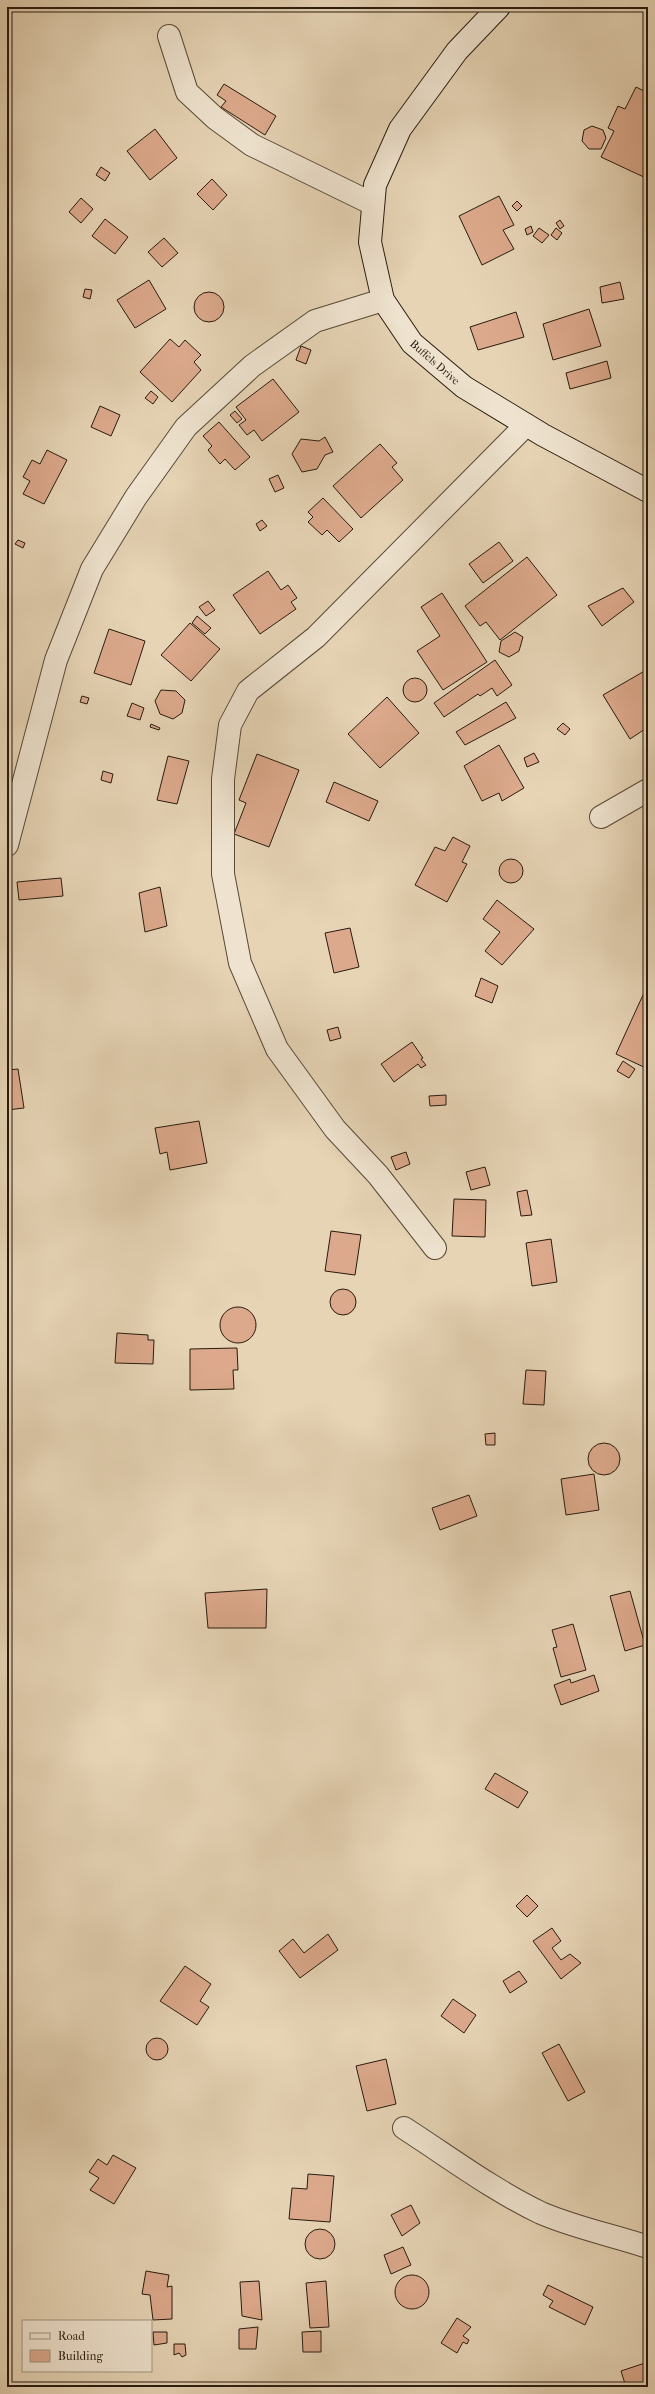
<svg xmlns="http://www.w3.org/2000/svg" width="655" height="2394" font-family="'IM FELL French Canon',serif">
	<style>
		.building { fill: #dca98c; stroke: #291b0e }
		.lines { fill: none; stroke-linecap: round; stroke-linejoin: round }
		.street-casing { stroke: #584938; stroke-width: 24 }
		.secondary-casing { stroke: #291b0e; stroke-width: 24 }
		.street { stroke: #efe3cf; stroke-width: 22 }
		.secondary { stroke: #efe3cf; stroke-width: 22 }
		.labels { text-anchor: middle; stroke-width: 3; stroke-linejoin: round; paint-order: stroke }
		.street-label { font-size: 11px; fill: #291b0e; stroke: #efe3cf }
	</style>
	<rect width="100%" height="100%" fill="#e6d4b5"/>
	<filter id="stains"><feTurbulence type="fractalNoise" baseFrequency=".005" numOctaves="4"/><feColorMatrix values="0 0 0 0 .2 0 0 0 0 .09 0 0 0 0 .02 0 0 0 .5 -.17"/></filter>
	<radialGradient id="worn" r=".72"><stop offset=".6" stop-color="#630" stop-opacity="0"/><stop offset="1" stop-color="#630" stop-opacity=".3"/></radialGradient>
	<!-- building -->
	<path class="building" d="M224 84 276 116 265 135 221 107 226 101 217 95Z
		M636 87 648 93V179L601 157 614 131 608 128 618 106 625 109Z
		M592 126 603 130 606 138 601 149H589L582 141 584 130Z
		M155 129 177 158 150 180 127 151Z
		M101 167 110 173 105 181 96 175Z
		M212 179 227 195 213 210 197 194Z
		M499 196 514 225 503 230 514 249 482 265 459 216Z
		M81 198 93 209 81 223 69 212Z
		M517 201 522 206 517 211 512 206Z
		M105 219 128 237 115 254 92 236Z
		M560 220 564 226 560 229 556 223Z
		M531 226 533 232 527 235 525 229Z
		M539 228 549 235 542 243 533 236Z
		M556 228 562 233 557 240 551 235Z
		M164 238 178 253 162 267 148 252Z
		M149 280 166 309 135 328 117 300Z
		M620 282 624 299 602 303 600 287Z
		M85 289 92 290 90 299 83 297Z
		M194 307a15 15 0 1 1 30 0a15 15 0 1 1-30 0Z
		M589 309 601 346 553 360 543 324Z
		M516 312 524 337 478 350 470 327Z
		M170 339 179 347 185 340 201 355 194 362 201 370 172 402 140 372Z
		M301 346 311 350 306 364 296 360Z
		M607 361 611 378 570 389 566 373Z
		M273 379 299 412 262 441 254 430 247 435 239 425 246 420 236 407Z
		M151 391 158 397 153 404 145 398Z
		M100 406 120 415 111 436 91 427Z
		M648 408V442H645Z
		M235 411 242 419 237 423 230 415Z
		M219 422 250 457 235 470 225 459 220 464 208 450 212 446 203 436Z
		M325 437 333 452 325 455 317 469 302 472 292 454 301 439 319 441Z
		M380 444 397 463 392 467 403 480 361 518 333 486Z
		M47 450 67 460 44 504 23 494 30 481 23 477 32 460 40 464Z
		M278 475 284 488 275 492 269 479Z
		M323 498 353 529 339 542 327 530 322 535 308 522 313 517 308 512Z
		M262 520 267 526 260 531 256 524Z
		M18 540 25 543 23 548 15 544Z
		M499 542 513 561 483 583 469 564Z
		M527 557 557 595 500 640 486 622 480 626 465 606Z
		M268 571 281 590 288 585 297 598 291 602 296 609 260 634 233 595Z
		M623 588 634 602 602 626 588 606Z
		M442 593 487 662 443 690 417 651 440 636 421 607Z
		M208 601 215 610 206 616 199 607Z
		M197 616 211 628 205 634 192 623Z
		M190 623 220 649 191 681 161 655Z
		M109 629 145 641 131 685 94 673Z
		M515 632 523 637 519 651 509 657 499 652 501 641Z
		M495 660 512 685 497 696 492 688 480 696 478 694 444 717 434 703Z
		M648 669V714L646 715 648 727 630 739 603 695Z
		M403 690a12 12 0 1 1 24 0a12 12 0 1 1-24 0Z
		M161 690 176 691 185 700 182 713 173 719 160 714 155 701Z
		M82 696 89 698 87 704 80 702Z
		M387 697 419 733 380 768 348 734Z
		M506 702 516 718 465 745 456 732Z
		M132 703 144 708 140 720 127 716Z
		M563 723 570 729 565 735 557 729Z
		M151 724 160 728 159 730 150 727Z
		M499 745 524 788 502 801 499 793 482 801 464 766Z
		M534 753 539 762 527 767 524 758Z
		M257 754 299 770 269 847 234 834 246 803 239 800Z
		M168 756 189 761 177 804 157 800Z
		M103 771 113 774 111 783 101 780Z
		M334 782 378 801 369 821 326 802Z
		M453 837 470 846 462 862 467 864 447 902 415 885 435 847 445 851Z
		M499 871a12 12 0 1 1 24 0a12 12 0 1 1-24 0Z
		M61 878 63 896 19 900 17 882Z
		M160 887 167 926 145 932 139 893Z
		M497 900 534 929 502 965 485 951 500 932 483 919Z
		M350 928 359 967 334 973 325 933Z
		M481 978 498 986 492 1003 475 996Z
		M648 984V1069L616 1054Z
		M338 1027 341 1038 330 1041 327 1030Z
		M412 1042 423 1058 421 1059 426 1065 421 1068 418 1064 394 1082 381 1064Z
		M623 1061 635 1069 629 1078 617 1071Z
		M18 1069 24 1108 7 1110V1070Z
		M446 1095V1105L430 1106 429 1096Z
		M199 1121 207 1163 170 1170 167 1152 160 1154 155 1128Z
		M406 1152 410 1164 396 1170 391 1157Z
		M485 1167 490 1185 471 1190 466 1172Z
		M527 1190 532 1215 521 1216 517 1192Z
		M454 1199 486 1200 485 1237 452 1236Z
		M331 1231 361 1235 355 1275 325 1271Z
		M551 1239 557 1282 532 1286 526 1243Z
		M330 1302a13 13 0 1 1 26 0a13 13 0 1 1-26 0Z
		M648 1302V1330L644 1303Z
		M220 1325a18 18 0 1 1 36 0a18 18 0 1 1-36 0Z
		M117 1333 148 1335V1340H154L153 1364 115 1363Z
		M237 1348 238 1370H233L234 1389 190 1390V1349Z
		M526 1370 546 1371 544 1405 523 1404Z
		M495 1433V1445H486L485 1434Z
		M588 1459a16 16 0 1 1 32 0a16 16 0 1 1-32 0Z
		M594 1474 599 1510 566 1515 561 1479Z
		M469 1495 477 1516 440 1530 432 1508Z
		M267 1589 266 1628H208L205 1593Z
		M630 1591 645 1645 625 1651 610 1596Z
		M573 1624 586 1670 561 1677 553 1648 557 1647 552 1630Z
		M594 1675 599 1691 561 1705 554 1685 570 1679 571 1683Z
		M495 1773 528 1792 518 1808 485 1789Z
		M527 1895 538 1906 527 1917 516 1906Z
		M552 1928 561 1941 552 1948 561 1960 570 1954 581 1963 561 1979 533 1941Z
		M328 1934 338 1950 300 1978 279 1951 293 1939 304 1953Z
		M185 1966 211 1984 200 2001 209 2007 197 2025 160 2001Z
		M519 1971 527 1982 510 1993 503 1981Z
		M453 1999 476 2015 464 2033 441 2016Z
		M146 2049a11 11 0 1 1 22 0a11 11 0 1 1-22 0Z
		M559 2044 585 2092 568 2101 542 2053Z
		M386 2059 396 2104 367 2111 356 2066Z
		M113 2155 136 2168 114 2204 90 2190 99 2178 89 2172 98 2159 107 2165Z
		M308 2174 334 2176 330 2222 289 2219 292 2188 307 2189Z
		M411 2205 420 2223 402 2236 391 2215Z
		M305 2244a15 15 0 1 1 30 0a15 15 0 1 1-30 0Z
		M403 2247 411 2265 391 2274 384 2255Z
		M146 2271 169 2275 167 2287 172 2286V2319L153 2320 150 2295 142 2294Z
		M395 2292a17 17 0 1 1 34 0a17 17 0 1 1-34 0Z
		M259 2281 262 2320 242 2316 240 2282Z
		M326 2281 329 2327 310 2328 306 2283Z
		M548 2285 593 2307 585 2325 549 2307 553 2301 543 2295Z
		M457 2318 471 2327 463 2336 469 2340 467 2344 463 2342 457 2353 441 2343Z
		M258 2327 256 2349H239V2329Z
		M321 2331V2352H303L302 2332Z
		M153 2332H167V2343L154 2345Z
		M174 2344H185L186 2355 182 2357 179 2353 174 2355Z
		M648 2362V2387H626L621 2371Z
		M408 2384V2387H390L389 2385Z"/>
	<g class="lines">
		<defs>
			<path id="street" d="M169 36 187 92 215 118 252 145 373 204
				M601 817 648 790
				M7 845 56 660 92 569 136 497 186 427 252 366 315 321 383 300
				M435 1248 378 1175 335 1129 277 1049 240 963 223 874V779L230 725 248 691 316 637 526 425
				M404 2128C449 2157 493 2190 541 2213 576 2228 612 2235 648 2247"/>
			<path id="secondary" d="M499 7 457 51 400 129 375 185 370 242 383 300 412 343 464 387 543 435 648 491"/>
		</defs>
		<!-- street casing -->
		<use href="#street" class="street-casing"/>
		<!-- secondary casing -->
		<use href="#secondary" class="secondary-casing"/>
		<!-- street -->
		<use href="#street" class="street"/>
		<!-- secondary -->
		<use href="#secondary" class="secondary"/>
	</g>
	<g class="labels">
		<!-- street labels -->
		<g class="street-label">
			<text transform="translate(435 362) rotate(41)" y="4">Buffels Drive</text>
		</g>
	</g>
	<!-- margin -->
	<rect width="655" height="2394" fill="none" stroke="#e6d4b5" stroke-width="24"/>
	<rect x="8" y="8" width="639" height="2378" fill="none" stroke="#291b0e" stroke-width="2"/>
	<rect x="12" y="12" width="631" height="2370" fill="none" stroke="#291b0e"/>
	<!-- legend -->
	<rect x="22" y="2320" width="130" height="52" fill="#efe3cf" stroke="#a09382"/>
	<rect x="30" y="2333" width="20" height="6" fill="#efe3cf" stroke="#a09382"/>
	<text x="58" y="2340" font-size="12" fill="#291b0e">Road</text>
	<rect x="30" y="2350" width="20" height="12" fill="#dca98c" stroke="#a09382"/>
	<text x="58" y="2360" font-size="12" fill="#291b0e">Building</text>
	<rect width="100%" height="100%" filter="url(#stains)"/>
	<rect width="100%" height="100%" fill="url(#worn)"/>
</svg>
